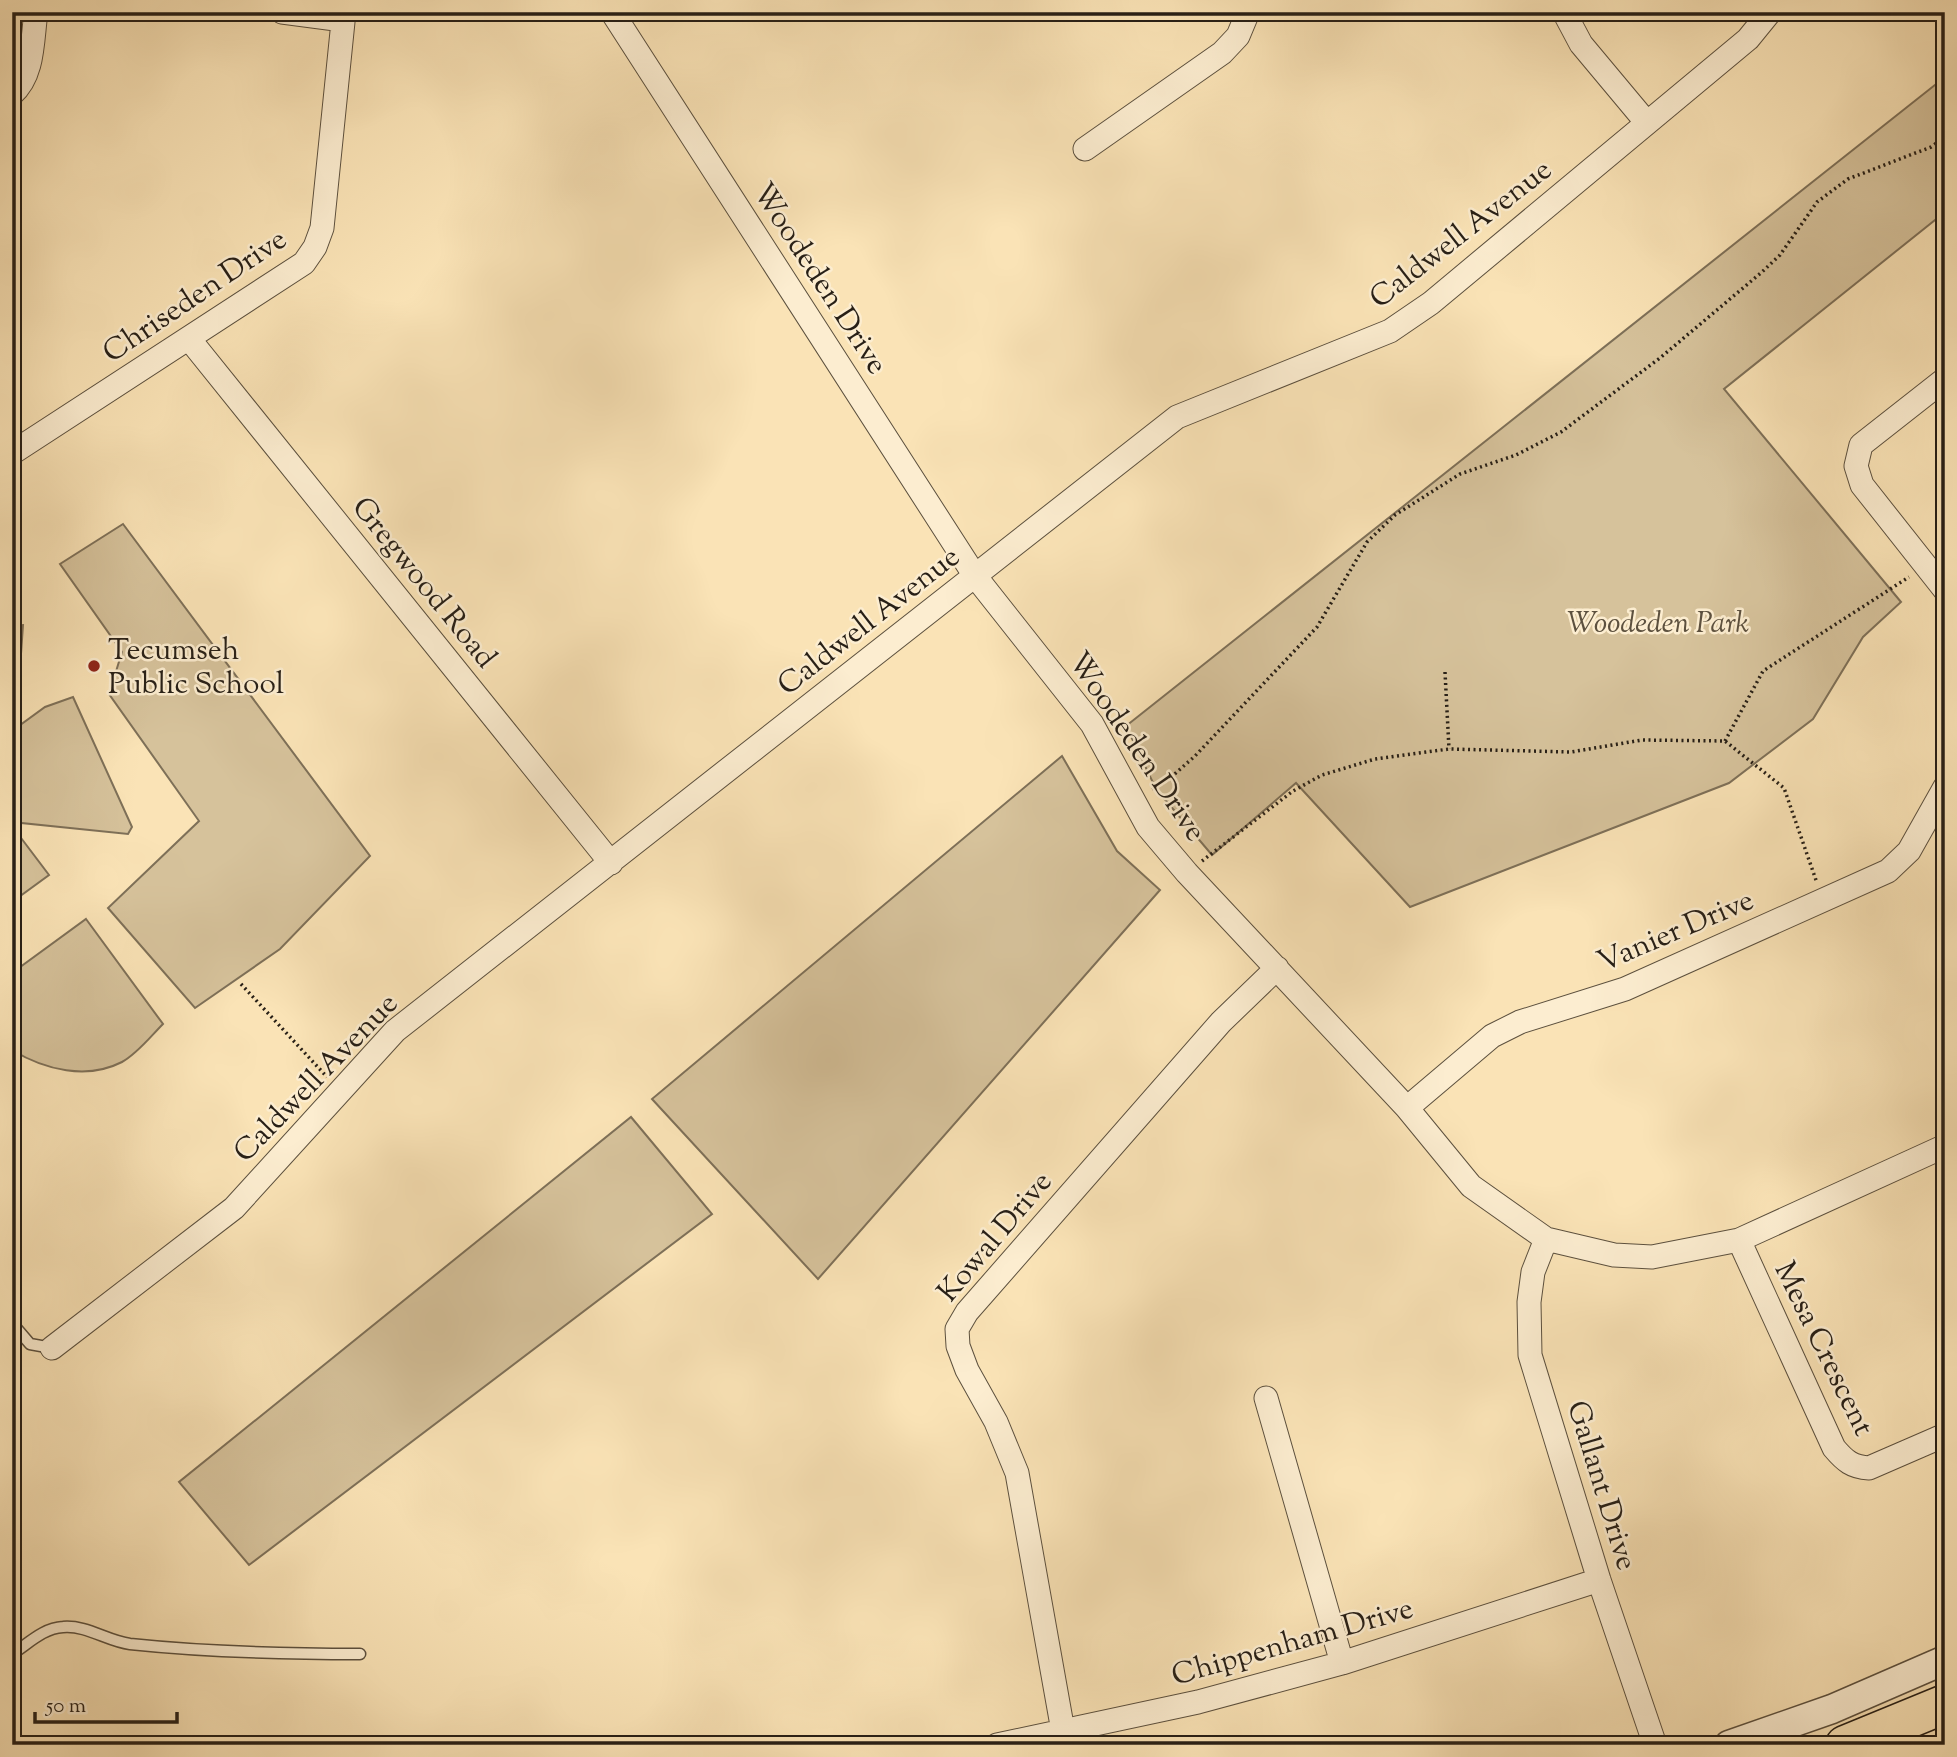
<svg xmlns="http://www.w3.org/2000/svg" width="1957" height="1757" font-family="'Sorts Mill Goudy',serif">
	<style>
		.green { fill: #d6c29b; stroke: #7e7058; stroke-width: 2 }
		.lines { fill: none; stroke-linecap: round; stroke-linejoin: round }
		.service-casing { stroke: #5c503e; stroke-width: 13 }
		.minor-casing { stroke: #5c503e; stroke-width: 25 }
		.tertiary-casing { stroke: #5c503e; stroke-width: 31 }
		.motorway-casing { stroke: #271f16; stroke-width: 41 }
		.path { stroke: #271f16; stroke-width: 3.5; stroke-dasharray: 2 3.5; stroke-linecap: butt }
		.service { stroke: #fcedd0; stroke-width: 10 }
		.minor { stroke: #fcedd0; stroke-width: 23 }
		.tertiary { stroke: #fcedd0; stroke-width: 28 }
		.motorway { stroke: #fae3b6; stroke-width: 38 }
		.poi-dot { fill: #8f2418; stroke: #fcedd0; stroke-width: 2.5 }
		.labels { text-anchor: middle; stroke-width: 5; stroke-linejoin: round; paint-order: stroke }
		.street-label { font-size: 30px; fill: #271f16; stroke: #fcedd0 }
		.park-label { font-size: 30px; font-style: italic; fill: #5c503e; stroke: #fcedd0 }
		.poi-label { font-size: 30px; fill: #271f16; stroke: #fcedd0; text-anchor: start }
	</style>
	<rect width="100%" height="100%" fill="#fae3b6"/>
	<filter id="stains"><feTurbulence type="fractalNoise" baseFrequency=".00286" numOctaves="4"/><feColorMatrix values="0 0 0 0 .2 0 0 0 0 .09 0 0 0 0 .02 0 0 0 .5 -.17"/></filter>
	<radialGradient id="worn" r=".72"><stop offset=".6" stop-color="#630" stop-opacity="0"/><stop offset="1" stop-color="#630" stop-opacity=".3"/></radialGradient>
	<!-- green -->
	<path class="green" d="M1945 77V212L1724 389 1901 602 1863 637 1813 719 1729 783 1410 907 1296 783 1212 855 1156 789 1126 726Z
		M123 524 370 856 280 949 195 1008 108 908 199 821 109 694 122 652 60 564Z
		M23 625 21 654 12 659V626Z
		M73 697 132 827 128 834 12 822V731L45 707Z
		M1062 756 1117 851 1160 890 818 1279 652 1099Z
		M12 826 49 875 12 902Z
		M86 919 163 1024C151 1036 137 1054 122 1062 87 1080 45 1070 12 1050V973Z
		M631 1117 712 1214 249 1565 179 1482Z"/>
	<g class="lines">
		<defs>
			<path id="service" d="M12 1323 30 1344 52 1348
				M12 1654C28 1644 43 1628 63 1627 87 1625 107 1641 130 1644 206 1652 283 1654 360 1654"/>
			<path id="minor" d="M282 12 343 20
				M612 12 975 576 1092 724 1148 827 1187 873 1407 1108 1471 1186 1546 1239 1614 1255 1652 1257 1739 1240 1945 1146
				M1564 12 1581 44 1647 123
				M12 94C34 75 32 40 36 12
				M1085 149 1222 53 1238 36 1248 12
				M190 340 611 863
				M1945 379 1861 445 1856 466 1862 485 1945 590
				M12 453 304 263 315 247 322 228 344 12
				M1407 1108 1492 1036 1520 1022 1625 989 1888 871 1909 851 1945 787
				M1546 1239 1533 1272 1529 1302 1530 1355 1599 1580 1655 1745
				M1739 1240 1834 1448C1845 1461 1852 1467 1869 1468L1945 1435
				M52 1348 234 1208 395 1031 1177 417 1390 331 1431 303 1748 39 1770 12
				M1266 1398 1342 1663
				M1063 1731 1017 1473 996 1422 967 1370 958 1346 957 1329 967 1312 1221 1022 1277 968
				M997 1745 1198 1702 1342 1663 1599 1580"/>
			<path id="tertiary" d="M1729 1745 1832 1709 1945 1660"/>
			<path id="motorway" d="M1845 1745 1945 1704"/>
		</defs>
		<!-- service casing -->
		<use href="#service" class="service-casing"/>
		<!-- minor casing -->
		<use href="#minor" class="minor-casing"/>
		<!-- tertiary casing -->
		<use href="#tertiary" class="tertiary-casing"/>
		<!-- motorway casing -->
		<use href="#motorway" class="motorway-casing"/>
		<!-- path -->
		<path class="path" d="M1445 672 1449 749
			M1725 741 1763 671 1909 577
			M1152 789 1169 779 1195 756 1317 627 1367 542 1395 515 1460 474 1516 455 1561 432 1660 358 1762 272 1780 255 1817 202 1848 179 1931 147 1945 137
			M1202 861 1293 791 1322 775 1375 759 1449 749 1571 752 1642 740 1725 741 1784 788 1817 883
			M241 984 327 1077"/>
		<!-- service -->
		<use href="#service" class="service"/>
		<!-- minor -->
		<use href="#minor" class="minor"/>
		<!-- tertiary -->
		<use href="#tertiary" class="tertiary"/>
		<!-- motorway -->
		<use href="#motorway" class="motorway"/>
	</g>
	<!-- markers -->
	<circle class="poi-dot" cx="94" cy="666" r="7"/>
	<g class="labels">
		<!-- street labels -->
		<g class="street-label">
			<text transform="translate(1460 233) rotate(-38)" y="10">Caldwell Avenue</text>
			<text transform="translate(821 278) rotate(57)" y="10">Woodeden Drive</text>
			<text transform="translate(194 295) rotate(-34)" y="10">Chriseden Drive</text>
			<text transform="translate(425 582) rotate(51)" y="10">Gregwood Road</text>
			<text transform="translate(868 620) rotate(-38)" y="10">Caldwell Avenue</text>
			<text transform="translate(1138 746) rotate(56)" y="10">Woodeden Drive</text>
			<text transform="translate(1675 930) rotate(-23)" y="10">Vanier Drive</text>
			<text transform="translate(315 1077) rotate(-46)" y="10">Caldwell Avenue</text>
			<text transform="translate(994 1236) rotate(-50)" y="10">Kowal Drive</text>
			<text transform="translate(1825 1348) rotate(64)" y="10">Mesa Crescent</text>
			<text transform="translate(1603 1485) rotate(73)" y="10">Gallant Drive</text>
			<text transform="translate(1292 1641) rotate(-16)" y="10">Chippenham Drive</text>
		</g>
		<!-- park labels -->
		<g class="park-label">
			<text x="1658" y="632">Woodeden Park</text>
		</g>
		<!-- poi labels -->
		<g class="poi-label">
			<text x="108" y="659">Tecumseh<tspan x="108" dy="34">Public School</tspan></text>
		</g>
	</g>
	<!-- margin -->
	<rect width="1957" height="1757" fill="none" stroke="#fae3b6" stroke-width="42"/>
	<rect x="14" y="14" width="1929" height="1729" fill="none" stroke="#271f16" stroke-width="3.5"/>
	<rect x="21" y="21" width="1915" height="1715" fill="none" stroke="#271f16" stroke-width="2"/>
	<!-- scale -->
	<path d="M35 1712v10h142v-10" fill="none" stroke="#271f16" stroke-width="3.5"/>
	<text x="46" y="1712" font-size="21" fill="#271f16" stroke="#fcedd0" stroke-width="5" paint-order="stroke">50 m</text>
	<rect width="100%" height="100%" filter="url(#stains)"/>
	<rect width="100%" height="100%" fill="url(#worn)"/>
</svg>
